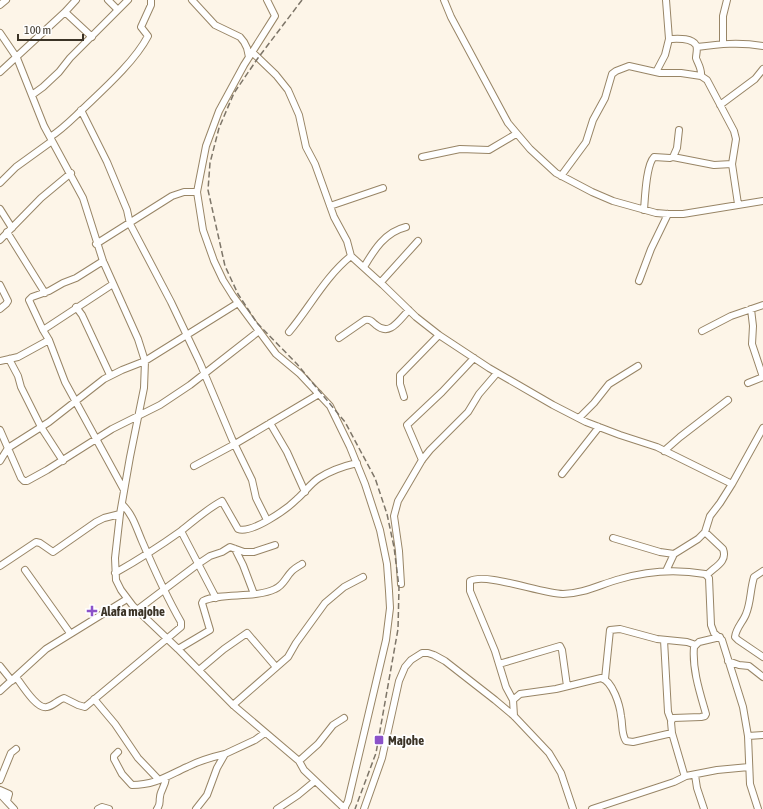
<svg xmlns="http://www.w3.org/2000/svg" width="763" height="809" font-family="'Asap Condensed',sans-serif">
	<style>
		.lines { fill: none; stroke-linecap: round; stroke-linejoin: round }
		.minor-casing { stroke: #988566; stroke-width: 8 }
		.minor { stroke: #fff; stroke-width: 6 }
		.rail { stroke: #7d7568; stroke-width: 1.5; stroke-dasharray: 6 3; stroke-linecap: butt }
		.poi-dot { fill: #8b52c9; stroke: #fff; stroke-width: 1.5 }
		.labels { text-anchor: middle; stroke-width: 3.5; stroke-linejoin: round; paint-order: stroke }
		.poi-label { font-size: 13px; font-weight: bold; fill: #3b3326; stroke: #fff; text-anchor: start }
	</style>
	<rect width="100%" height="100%" fill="#fdf5e8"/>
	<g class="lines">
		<defs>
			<path id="minor" d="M108 0 118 10
				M192 0 215 25 240 37 244 42 247 48 249 57
				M267 0 275 16 244 65 219 111 206 146 197 192 203 230 214 261 223 280 233 296 276 354 300 374 330 406 350 447 365 484 380 530 387 564 389 591 390 608 386 640 348 801 344 809
				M444 0 451 17 508 123 530 149 556 173 592 192 613 201 656 213 668 214H683L763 201
				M0 5 6 0
				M65 12 92 37
				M0 33 17 58 44 126 83 198 103 261 138 339 145 361 144 388 130 457 120 514 115 558 116 580 121 590 133 606 178 649 233 705 299 761 304 770 345 809
				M669 39C676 39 691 37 696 45 698 49 696 54 696 58 698 64 702 69 701 76
				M723 44V16L727 0
				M697 47C720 44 739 42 763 46
				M252 52 276 75 288 90 299 115 306 147 315 164 334 217 347 241 351 256 383 285 416 317 439 335 489 368 553 405 586 422 620 435 657 447 732 484
				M0 72 65 12 76 0
				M656 72 665 55 669 39 666 0
				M32 95 43 87 59 72 70 58 128 0
				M720 105 755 79 763 69
				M81 110 107 162 127 210 130 224 171 302 200 363 232 439 252 480 256 498 267 520
				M50 137C63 129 73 118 85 107 105 88 135 61 148 36L141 27 151 5V0
				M422 157 460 149 489 150 516 134
				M673 157 714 165 732 164
				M561 176 586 142 593 120 605 98 612 74 616 71 629 66 660 73H681L701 76 707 80 734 131 736 139 732 164 738 204
				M0 183 16 167 52 141
				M330 206 383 188
				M0 209 12 228
				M644 210C645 198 646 165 654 157L670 158 673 157 677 148 679 130
				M7 232 45 293
				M0 240 41 198 71 173
				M96 244 172 196 184 192H197
				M103 261 76 278 63 283 49 291 32 297 29 300 43 330 49 340 65 382 124 490
				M364 267C374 250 385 232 406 227
				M639 281 651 249 668 214
				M381 282 418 241
				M0 285 8 301 6 304 0 309
				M76 307 82 315 110 375
				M751 309 753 326 752 344 763 377
				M43 330 113 284
				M702 331 731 316 763 305
				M289 332C310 307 325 277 351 256
				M339 338 365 320C371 319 372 322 376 325 390 337 399 320 409 310
				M9 359 18 376 21 387 41 427 63 461
				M0 361 18 357 49 340
				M748 383 763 377
				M404 397 400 384V375L439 335
				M579 418 594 403 609 384 638 366
				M270 423 287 452 305 492
				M0 430 21 478 24 481H27L47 470 112 429 160 405 190 385 259 331
				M664 451 680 437 728 400
				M422 460 407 425 442 392 474 358
				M0 461 8 448 49 422 104 379 122 370 145 361 238 303
				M194 466 235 444 319 394
				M562 474 599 427
				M181 531 216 598
				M705 532 723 549C728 562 714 567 707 575
				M613 538 660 552 674 554
				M235 549 243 565 254 594
				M0 566 36 542 40 543 53 552 96 522 104 518 120 514
				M25 570 70 633
				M666 571 674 554 698 539 705 532 710 516 720 503 732 484 763 428
				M763 571 754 577C750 590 751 602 746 614 743 622 736 628 735 637L738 640 763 657
				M115 573C138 560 160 546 181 531 195 520 207 509 222 501L238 529C252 534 287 509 297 499 305 492 311 483 319 478 330 471 344 466 357 463
				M401 584 399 551 394 516 398 501 422 460 430 450 468 412 479 394 497 373
				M137 610 198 564 210 556 222 552 230 547 244 552H254L275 545
				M720 637 699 642 694 647C692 669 700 693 706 714L705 716 701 717 673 718 671 722 672 733 684 774 686 776 717 770 749 767
				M664 640 668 712 671 720
				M178 649 210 630 202 603 203 601C222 592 254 599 275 589 284 585 285 578 292 571 295 568 299 566 302 564
				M728 661 739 665 749 666 763 677
				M499 664 560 646 562 650 567 686
				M0 666 12 681
				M199 670 224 649 247 633 276 667
				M16 677C22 685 37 710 47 707 53 706 58 700 64 698L78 705 85 707 181 627V622C166 596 154 569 142 541 136 527 133 515 122 504
				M605 679 610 630 620 629 657 639 687 642 696 645
				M0 691 46 649 127 599
				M94 699 115 724 138 758 159 780
				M513 700 506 687 495 651 470 591V581C486 572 542 594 563 594 583 594 601 584 620 579 647 571 677 569 705 574L709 578 711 625 714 633 722 640 743 707 748 736 750 784 758 809
				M233 705 288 657 296 643 325 603 344 587 363 577
				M514 716 513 700 520 694 556 689 601 678C613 681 620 706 621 716 623 725 621 734 626 741L633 742 672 733
				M748 736 763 735
				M118 752 114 756V759L122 774 132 785C155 785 167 776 187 767 199 761 212 757 225 754
				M299 761 318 744 333 725 344 718
				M695 775 697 788 704 809
				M0 780 11 753 16 749
				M0 790 9 794 7 801
				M0 794 14 809
				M98 809 102 807 109 809
				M157 809C161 804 159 802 160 797 160 791 165 787 166 778
				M196 809 207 795 217 768 225 754 255 740 265 733
				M277 809 298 795 315 781
				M364 809 382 758 399 681 405 667 411 660 422 653H428L434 655 445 661 495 700 514 716 549 753 561 773 573 809
				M592 809 674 782 686 776"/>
		</defs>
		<!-- minor casing -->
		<use href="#minor" class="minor-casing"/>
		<!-- minor -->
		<use href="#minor" class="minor"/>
		<!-- rail -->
		<path class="rail" d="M302 0 258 58 234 93 219 128 210 163 208 190 225 266 238 294 257 323 297 364 345 422 375 478 387 514 394 547 399 587 398 629 376 753 355 809"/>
	</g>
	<!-- markers -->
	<g class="poi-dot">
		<path d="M90 605h4v4h4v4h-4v4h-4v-4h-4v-4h4z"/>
		<rect x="374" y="735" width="10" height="10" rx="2"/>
	</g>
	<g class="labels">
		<!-- poi labels -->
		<g class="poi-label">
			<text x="101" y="616">Alafa majohe</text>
			<text x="388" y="745">Majohe</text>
		</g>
	</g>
	<!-- scale -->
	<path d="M18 34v6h65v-6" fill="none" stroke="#3b3326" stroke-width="2"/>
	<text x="24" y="34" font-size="12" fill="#3b3326" stroke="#ffffff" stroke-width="3" paint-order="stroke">100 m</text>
</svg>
